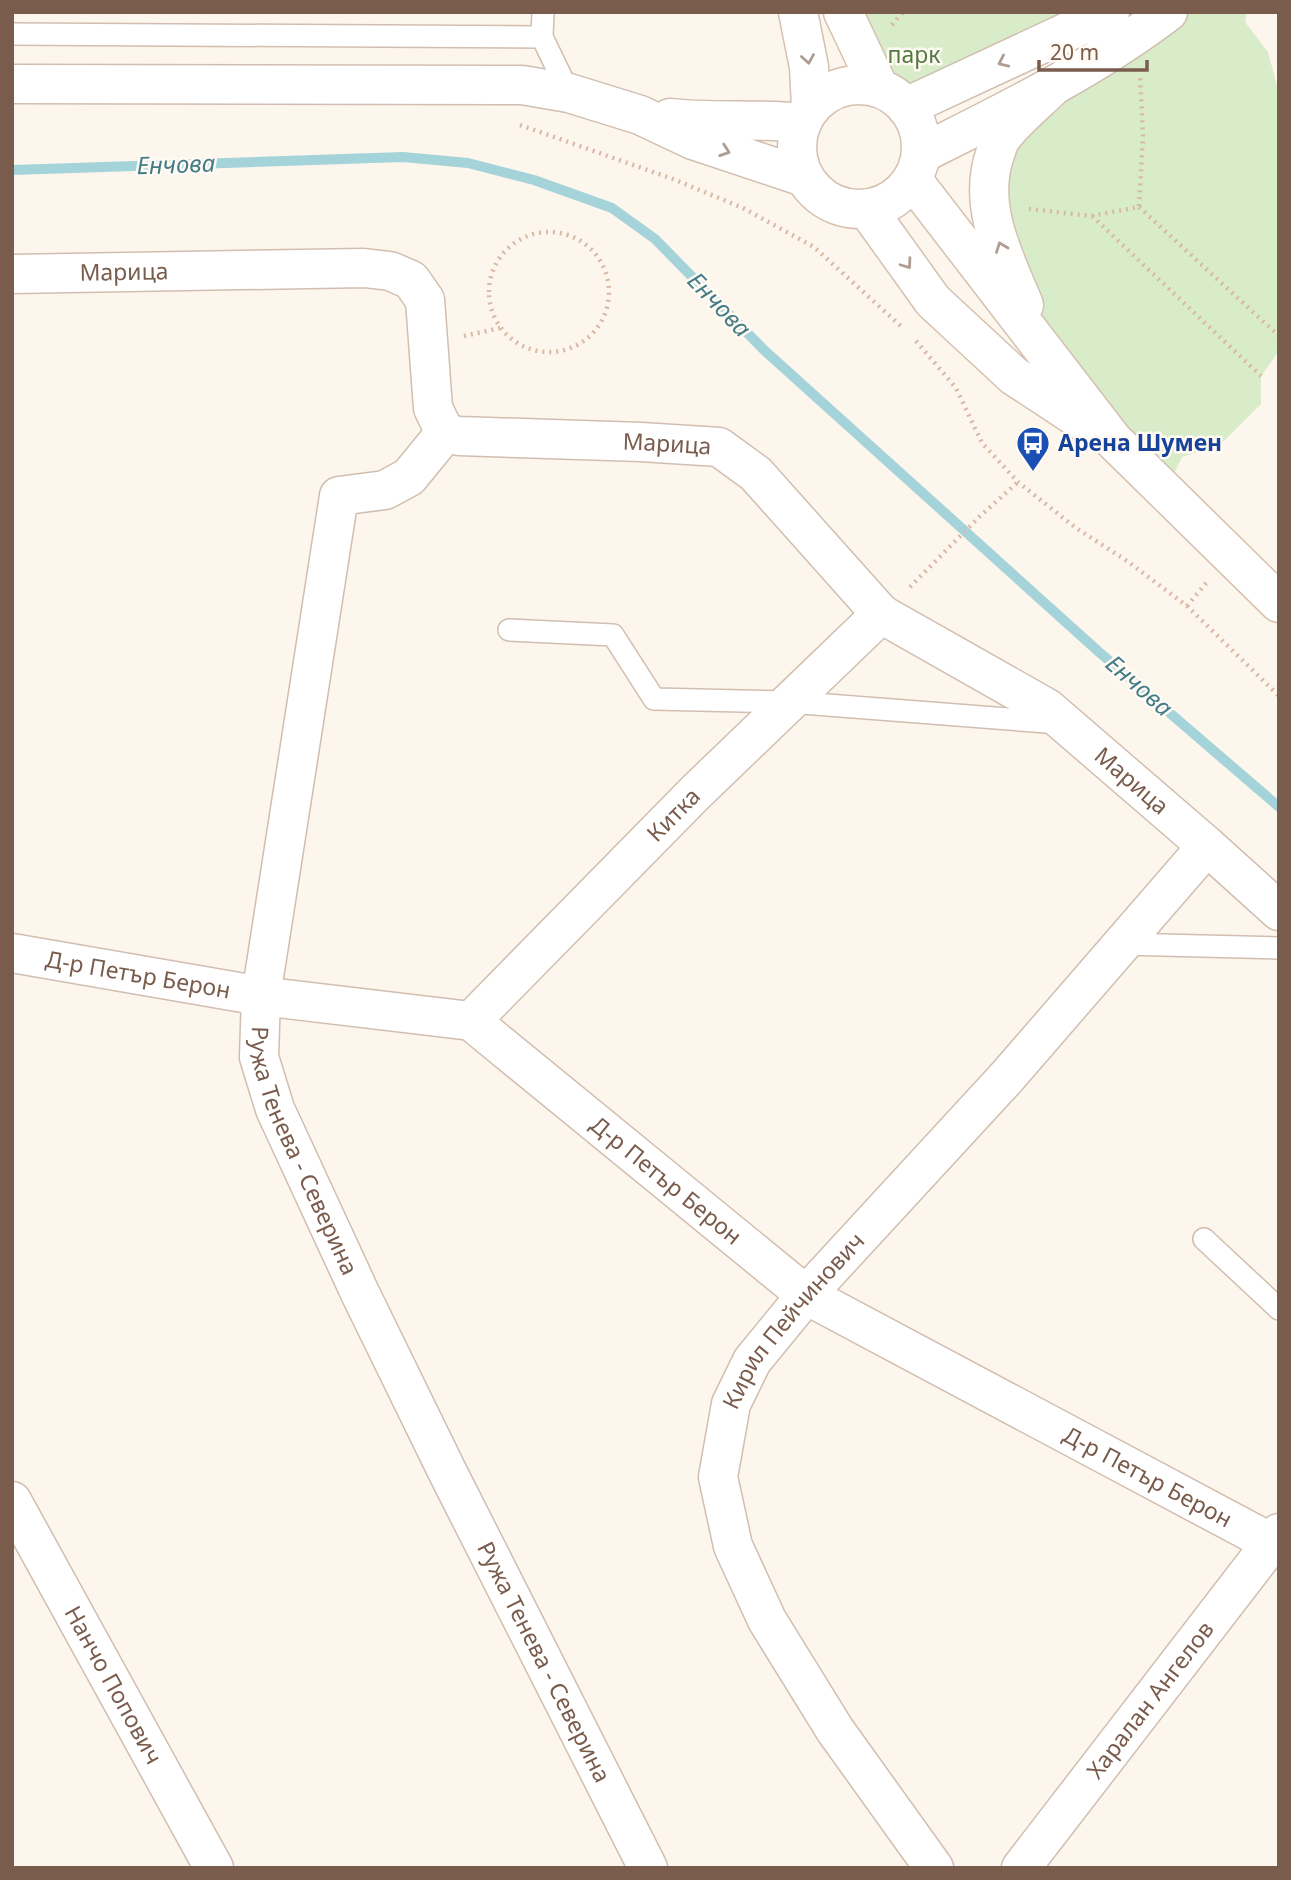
<svg xmlns="http://www.w3.org/2000/svg" width="1291" height="1880" font-family="'Noto Sans',sans-serif">
	<style>
		.green { fill: #d8ecc9 }
		.lines { fill: none; stroke-linecap: round; stroke-linejoin: round }
		.stream { stroke: #a5d3da; stroke-width: 10 }
		.lane-casing { stroke: #d1beb0; stroke-width: 24 }
		.street-casing { stroke: #d1beb0; stroke-width: 41 }
		.secondary-casing { stroke: #d6c0b0; stroke-width: 41 }
		.path { stroke: #d9b8a5; stroke-width: 4.5; stroke-dasharray: 2 5; stroke-linecap: butt }
		.lane { stroke: #fff; stroke-width: 21 }
		.street { stroke: #fff; stroke-width: 38 }
		.secondary { stroke: #fff; stroke-width: 38 }
		.oneway { stroke: #af9d94 }
		.labels { text-anchor: middle; stroke-width: 5; stroke-linejoin: round; paint-order: stroke }
		.park-label { font-size: 23px; fill: #537a41; stroke: #fffaf3 }
		.street-label { font-size: 23px; fill: #7a5c4d; stroke: #fffaf3 }
		.transit-label { font-size: 23px; font-weight: bold; fill: #164399; stroke: #fffaf3; text-anchor: start }
		.water-label { font-size: 24px; font-style: italic; fill: #437c86; stroke: #fffaf3 }
	</style>
	<rect width="100%" height="100%" fill="#fdf6ec"/>
	<!-- green -->
	<path class="green" d="M843 12H1110L906 107Z
		M1168 12H1247L1245 22 1268 52 1279 93V351L1261 376V404L1219 446 1182 457 1166 490 1045 355 990 168 1001 139Z"/>
	<g class="lines">
		<!-- stream -->
		<path class="stream" d="M12 170 403 157 468 163 534 180 612 208 655 239 764 350 1099 652 1279 807"/>
		<defs>
			<path id="lane" d="M543 12 542 37 569 93
				M12 34 542 37
				M509 630 613 635 654 699 789 702 1059 723
				M1122 944 1279 948
				M1204 1239 1279 1309"/>
			<g id="street">
				<path d="M12 84 522 85 569 93 640 115 693 140 804 177"/>
				<path d="M906 107 1110 12"/>
				<path d="M670 118C714 123 757 118 802 123"/>
				<path d="M921 154C1006 111 1092 70 1168 12"/>
				<path id="s1" d="M12 274 364 268 390 271 411 280 425 300 433 408 445 433 459 436 641 442 719 447 756 474 881 614 1047 708 1207 846 1279 911"/>
				<path id="s2" d="M445 433 409 477 385 490 339 496 261 996 259 1057 275 1109 360 1293 447 1471 648 1868"/>
				<path id="s3" d="M12 953 261 996 471 1021 806 1295 1279 1547"/>
				<path id="s4" d="M471 1021 695 793 881 614"/>
				<path id="s5" d="M12 1501 214 1868"/>
				<path id="s6" d="M934 1868 835 1730 767 1620 733 1546 718 1477 731 1404 752 1361 806 1295 1006 1078 1207 846"/>
				<path id="s7" d="M1021 1868 1279 1533"/>
			</g>
			<path id="secondary" d="M798 12 809 67 811 107
				M843 12 879 88
				M797 147a62 62 0 1 1 124 0a62 62 0 1 1-124 0Z
				M912 179 1113 440 1279 603
				M867 209 933 301 1014 376 1084 422
				M1024 305C1004 257 977 206 995 154 997 149 998 143 1001 139 1011 123 1037 102 1051 88"/>
		</defs>
		<!-- lane casing -->
		<use href="#lane" class="lane-casing"/>
		<!-- street casing -->
		<use href="#street" class="street-casing"/>
		<!-- secondary casing -->
		<use href="#secondary" class="secondary-casing"/>
		<!-- path -->
		<path class="path" d="M892 25 903 12
			M520 125 673 179 743 208 814 247 903 328
			M1139 207 1279 336
			M1029 209 1091 216 1139 207 1143 136 1140 75
			M1092 216 1261 376
			M489 292a60 60 0 1 1 120 0a60 60 0 1 1-120 0Z
			M464 336 500 328
			M916 341 956 388 982 443 1018 482 1076 528 1127 561 1187 606 1279 696
			M910 587 978 518 1018 482
			M1187 606 1207 582"/>
		<!-- lane -->
		<use href="#lane" class="lane"/>
		<!-- street -->
		<use href="#street" class="street"/>
		<!-- secondary -->
		<use href="#secondary" class="secondary"/>
	</g>
	<!-- one-way arrows -->
	<defs><path id="oneway-chevron" d="M-2-3.5L2.5 0L-2 3.5" fill="none" stroke-width="1.6" stroke-linecap="round" stroke-linejoin="round" transform="scale(1.75)"/></defs>
	<g class="oneway">
		<use href="#oneway-chevron" transform="translate(808 59) rotate(81)"/>
		<use href="#oneway-chevron" transform="translate(1003 62) rotate(155)"/>
		<use href="#oneway-chevron" transform="translate(725 151) rotate(19)"/>
		<use href="#oneway-chevron" transform="translate(1001 247) rotate(-111)"/>
		<use href="#oneway-chevron" transform="translate(907 264) rotate(54)"/>
	</g>
	<!-- icons -->
	<defs>
		<symbol id="bus-pin" viewBox="-11 -11 22 30"><path d="M0 17L-7.5 6A9.5 9.5 0 1 1 7.5 6Z" fill="#1a4fb4" stroke="#fffaf3"/><path d="M-5-6H5V4H4V6H2V4H-2V6H-4V4H-5ZM-3.5-4V0h7V-4ZM-3.5 1.2v1.5H-2V1.2ZM2 1.2v1.5H3.5V1.2Z" fill="#fff"/></symbol>
	</defs>
	<g fill-rule="evenodd">
		<use href="#bus-pin" x="1014" y="424" width="38" height="52"/>
	</g>
	<g class="labels">
		<!-- park labels -->
		<g class="park-label">
			<text x="914" y="63">парк</text>
		</g>
		<!-- street labels -->
		<g class="street-label">
			<text dy="8" stroke="none"><textPath href="#s1" startOffset="112">Марица</textPath></text>
			<text dy="8" stroke="none"><textPath href="#s1" startOffset="784">Марица</textPath></text>
			<text dy="8" stroke="none"><textPath href="#s1" startOffset="1372">Марица</textPath></text>
			<text dy="8" stroke="none"><textPath href="#s4" startOffset="289">Китка</textPath></text>
			<text dy="8" stroke="none"><textPath href="#s3" startOffset="128">Д-р Петър Берон</textPath></text>
			<text dy="8" stroke="none"><textPath href="#s2" startOffset="800">Ружа Тенева - Северина</textPath></text>
			<text dy="8" stroke="none"><textPath href="#s3" startOffset="716">Д-р Петър Берон</textPath></text>
			<text dy="8" stroke="none"><textPath href="#s6" startOffset="630">Кирил Пейчинович</textPath></text>
			<text dy="8" stroke="none"><textPath href="#s3" startOffset="1284">Д-р Петър Берон</textPath></text>
			<text dy="8" stroke="none"><textPath href="#s2" startOffset="1367">Ружа Тенева - Северина</textPath></text>
			<text dy="8" stroke="none"><textPath href="#s5" startOffset="210">Нанчо Попович</textPath></text>
			<text dy="8" stroke="none"><textPath href="#s7" startOffset="212">Харалан Ангелов</textPath></text>
		</g>
		<!-- transit labels -->
		<g class="transit-label">
			<text x="1058" y="451">Арена Шумен</text>
		</g>
		<!-- water labels -->
		<g class="water-label">
			<text transform="translate(176 165) rotate(-2)" y="8">Енчова</text>
			<text transform="translate(719 305) rotate(46)" y="8">Енчова</text>
			<text transform="translate(1139 686) rotate(41)" y="8">Енчова</text>
		</g>
	</g>
	<!-- border -->
	<rect width="1291" height="1880" fill="none" stroke="#7a5c4d" stroke-width="28"/>
	<!-- scale -->
	<path d="M1039 60v10h108v-10" fill="none" stroke="#7a5c4d" stroke-width="3.5"/>
	<text x="1050" y="60" font-size="21" fill="#7a5c4d" stroke="#fffaf3" stroke-width="5" paint-order="stroke">20 m</text>
</svg>
